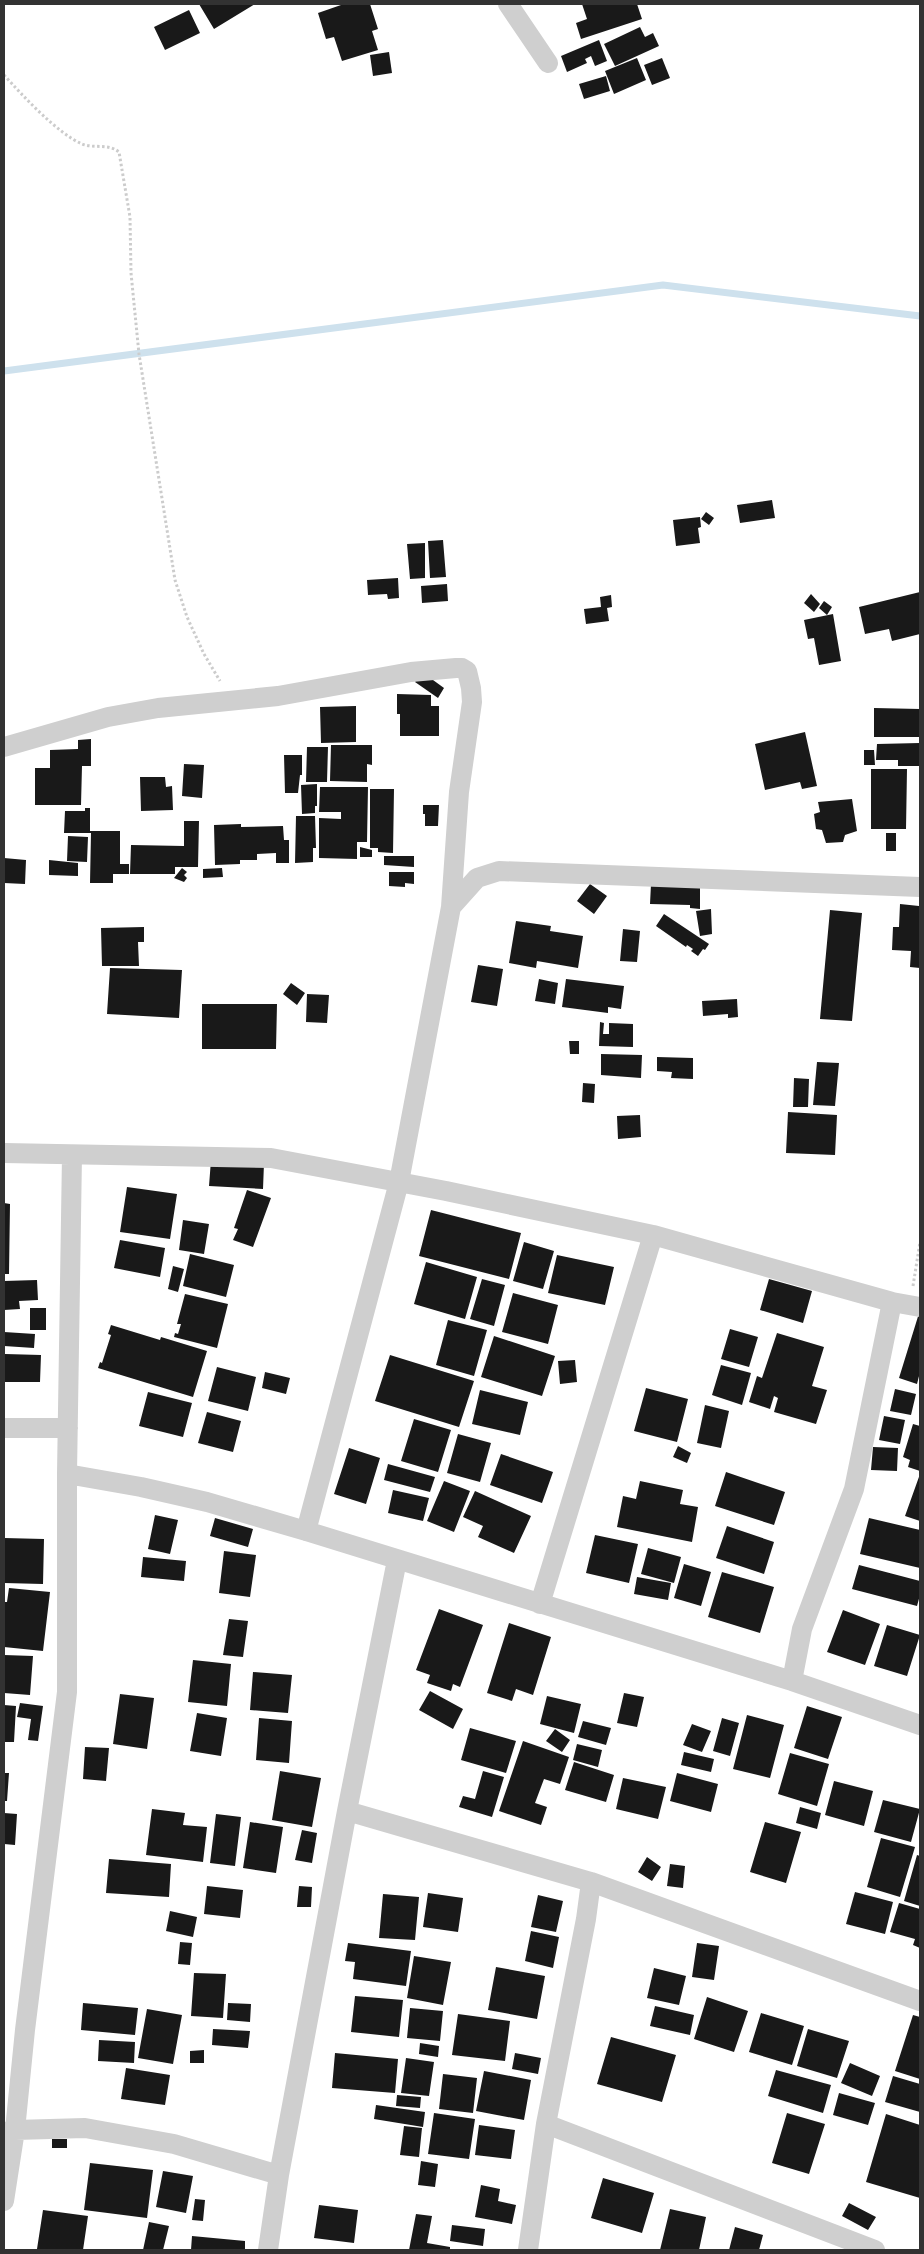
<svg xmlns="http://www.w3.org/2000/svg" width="924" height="2254" font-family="Roboto,sans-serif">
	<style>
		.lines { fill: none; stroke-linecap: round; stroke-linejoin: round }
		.stream { stroke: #cee1ed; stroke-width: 7 }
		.building { fill: #191919 }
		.path { stroke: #ccc; stroke-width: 3; stroke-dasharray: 2.5 2.5; stroke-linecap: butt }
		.minor { stroke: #cfcfcf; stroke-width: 20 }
	</style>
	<rect width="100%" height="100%" fill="#fff"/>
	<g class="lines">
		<!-- stream -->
		<path class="stream" d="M4 371 663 285 920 316"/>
	</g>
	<!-- building -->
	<path class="building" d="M199 4H255L214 29Z
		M340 4H370L378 29 372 31 378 50 342 61 334 37 326 39 318 13 341 5Z
		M582 4H637L642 19 581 39 576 23 587 19Z
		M189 10 200 33 165 50 154 27Z
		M640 27 645 37 653 33 659 46 615 66 604 44Z
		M599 40 607 61 595 66 591 56 585 59 587 63 567 72 561 56Z
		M389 52 392 73 373 76 370 55Z
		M637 58 646 80 614 94 605 71Z
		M662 58 670 78 652 85 644 65Z
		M606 76 610 91 584 99 579 84Z
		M772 500 775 518 740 523 737 505Z
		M706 512 714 518 709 525 701 519Z
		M700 517 701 527 698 528 700 543 676 546 673 520Z
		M443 540 446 577 430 578 428 541Z
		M425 543V578L410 579 407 544Z
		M398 578 399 598 388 599 387 594 368 595 367 580Z
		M447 584 448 601 422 603 421 586Z
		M920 592V634L892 641 889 629 865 634 859 607Z
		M811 594 820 604 814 612 804 603Z
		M611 595 612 607 607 608 609 621 586 624 584 609 601 607 600 597Z
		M824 601 832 607 827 615 819 608Z
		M833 614 841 661 819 665 814 638 808 639 804 620Z
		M422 672 444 688 438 698 415 682Z
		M397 694 431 695V706H439V736H400V714H397Z
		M356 706V742L321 743 320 707Z
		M874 708 920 709V737H874Z
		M805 732 817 786 802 789 800 782 765 790 755 744Z
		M91 739V766H82L81 805H35V768H50V750L78 749V740Z
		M920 743V766H898V760H876L877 744Z
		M331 745H372V765L367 764V782L330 781Z
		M307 747H328L327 782H306Z
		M864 750H874L875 765H864Z
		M284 755H302V775H300L298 793H285Z
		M184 764 204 765 202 798 182 796Z
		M871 769H907L906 829H871Z
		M140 777H165L166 787 172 786 173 810 141 811Z
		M317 784V806H315V813L302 814 301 785Z
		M320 787H368L367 842H357V859L319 858V818L341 819V812H319Z
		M370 789H394L393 853 378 852V848H370Z
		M852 799 857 831 845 835 843 842 826 843 822 830 816 829 814 814 820 812 818 802Z
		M423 805H439L438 826H425V814H423Z
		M85 808H90V831H120V864H129V874H113V883H90L91 833H64L65 811H85Z
		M296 816H315L316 848H313V862L295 863Z
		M184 821H199L198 867H175V874H130L131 845 184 846Z
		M241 824V827L283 826 284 840H289V863H276V853L257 854V860H240V864L215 865 214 825Z
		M886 833H896V851H886Z
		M68 836 88 837 87 862 67 861Z
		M360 847 372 850V857H360Z
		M384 856H414V867L384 865Z
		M4 858 26 860 25 884 4 883Z
		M49 860 78 863V876L49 875Z
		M182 868 187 872 184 875 187 878 184 882 174 878Z
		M222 868 223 877 203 878V869Z
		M389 872H414V884L405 883V887L389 886Z
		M590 884 607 896 594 914 577 901Z
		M651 884 700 885V909L690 908V905L650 904Z
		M900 904 919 906 920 968 910 967 911 951 892 950 893 927H899Z
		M711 909 712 934 700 936 696 911Z
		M830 910 862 913 852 1021 820 1019Z
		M664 914 709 944 705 950 703 949 698 956 691 951 693 949 687 945 686 947 656 926Z
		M516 921 551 926 550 931 583 936 578 968 537 961 536 968 509 963Z
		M144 927V942H138L139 966H102L101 928Z
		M623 929 640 931 637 962 620 961Z
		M478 965 503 969 497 1006 471 1002Z
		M110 968 182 970 179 1018 107 1014Z
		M539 979 558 983 555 1004 535 1001Z
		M566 979 624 986 621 1009 608 1007V1013L562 1007Z
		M291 983 305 993 297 1005 283 994Z
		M307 994 329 995 327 1023 306 1022Z
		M737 999 738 1017 728 1018V1014L703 1016 702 1001Z
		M202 1004H277L276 1049H202Z
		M600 1022 604 1023 603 1034H609V1023L633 1024V1047L599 1046Z
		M569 1041H579V1054H570Z
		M601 1054 642 1055 641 1078 601 1075Z
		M657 1057 693 1058V1079L671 1078 672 1072 657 1071Z
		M817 1062 839 1063 835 1106 813 1105Z
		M794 1078 809 1079 808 1107H793Z
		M583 1083 595 1084 594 1103 582 1102Z
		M788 1112 837 1115 835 1155 786 1153Z
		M640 1115 641 1137 618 1139 617 1116Z
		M211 1160 264 1163 263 1189 209 1186Z
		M127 1187 177 1194 170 1239 120 1232Z
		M247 1190 271 1198 253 1247 233 1240 238 1229 234 1228Z
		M4 1203 10 1204 9 1274H4Z
		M431 1210 521 1233 509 1279 419 1256Z
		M183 1220 209 1224 204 1254 179 1250Z
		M120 1240 165 1248 160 1277 114 1268Z
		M524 1242 554 1251 543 1289 513 1281Z
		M190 1254 234 1265 226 1297 183 1286Z
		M557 1255 614 1267 605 1305 548 1293Z
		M426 1262 477 1277 465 1319 414 1304Z
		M173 1266 184 1269 178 1292 168 1289Z
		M482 1279 505 1285 494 1326 470 1319Z
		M769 1279 812 1291 803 1323 760 1310Z
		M37 1280 38 1300 19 1301 20 1309 4 1310V1281Z
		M513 1293 558 1305 548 1344 502 1332Z
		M185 1294 228 1304 217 1348 174 1337 175 1333 178 1334 181 1324H177Z
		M30 1308H46V1330H30Z
		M920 1310V1372L917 1384 899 1378Z
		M448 1320 487 1330 474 1376 436 1365Z
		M111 1325 160 1340 161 1337 207 1351 193 1397 98 1368 100 1362 102 1363 111 1335 108 1334Z
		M730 1329 758 1337 749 1367 721 1359Z
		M4 1332 35 1334 34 1348 4 1346Z
		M777 1333 824 1347 812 1386 827 1390 816 1424 774 1412 778 1398 774 1396 770 1409 749 1402 757 1376 762 1378Z
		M494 1336 555 1356 542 1396 481 1377Z
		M5 1354 41 1355 40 1382H4Z
		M390 1355 474 1381 459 1427 375 1401Z
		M575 1360 577 1382 560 1384 558 1361Z
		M721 1365 751 1373 742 1405 712 1395Z
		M217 1367 256 1377 248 1411 208 1401Z
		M265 1372 290 1378 286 1394 262 1388Z
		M646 1388 688 1399 677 1442 634 1431Z
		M895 1389 916 1394 911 1415 890 1411Z
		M480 1390 528 1402 520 1435 472 1424Z
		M148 1392 192 1403 183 1437 139 1426Z
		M705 1405 729 1411 721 1448 697 1443Z
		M207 1412 241 1421 233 1452 198 1443Z
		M884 1416 905 1420 900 1444 879 1440Z
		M414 1419 451 1430 438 1472 401 1461Z
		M913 1424 920 1426V1471L908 1467 910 1460 903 1457Z
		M458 1434 491 1443 480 1482 447 1473Z
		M678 1446 691 1453 687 1463 673 1457Z
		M873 1447 898 1448 897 1471 871 1470Z
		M349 1448 380 1458 366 1504 334 1494Z
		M501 1454 553 1472 542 1503 490 1485Z
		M388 1464 435 1477 430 1492 384 1480Z
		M726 1472 785 1492 774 1525 715 1506Z
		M920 1474V1521L905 1516Z
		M444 1481 470 1491 454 1532 427 1521Z
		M640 1481 683 1490 680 1504 698 1507 692 1542 617 1527 623 1496 636 1499Z
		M393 1490 429 1498 423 1521 388 1513Z
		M475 1491 531 1516 514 1553 478 1537 483 1526 463 1517Z
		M155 1515 178 1520 170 1554 148 1549Z
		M215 1518 253 1529 248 1547 210 1536Z
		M869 1518 920 1530V1568L860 1554Z
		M727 1526 774 1542 764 1574 716 1558Z
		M595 1535 638 1544 629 1583 586 1573Z
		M4 1538 44 1539 43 1584 4 1583Z
		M648 1548 681 1557 674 1583 641 1574Z
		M224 1551 256 1555 250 1597 219 1593Z
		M143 1557 186 1561 184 1581 141 1577Z
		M684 1564 711 1572 701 1606 674 1598Z
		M859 1565 920 1581V1595L917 1606 852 1589Z
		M722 1572 774 1587 760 1633 708 1617Z
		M637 1577 671 1583 668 1600 634 1594Z
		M9 1588 50 1592 43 1651 4 1647V1602H7Z
		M439 1609 483 1625 460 1687 453 1684 451 1691 427 1683 430 1675 416 1670Z
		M843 1610 880 1624 865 1665 827 1652Z
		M229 1619 248 1621 243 1657 223 1655Z
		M509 1623 551 1637 533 1695 516 1689 512 1701 487 1693Z
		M887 1625 920 1635 907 1676 874 1666Z
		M4 1655 33 1656 30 1695 4 1693Z
		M193 1660 231 1664 227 1706 188 1702Z
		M253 1672 292 1675 288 1713 250 1710Z
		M430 1691 463 1709 453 1729 419 1710Z
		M624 1693 644 1697 637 1727 617 1723Z
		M120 1694 154 1698 147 1749 113 1744Z
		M547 1696 581 1704 574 1733 540 1724Z
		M20 1703 43 1706 38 1741 28 1740 31 1719 17 1717Z
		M4 1705 16 1706 14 1742H4Z
		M807 1706 842 1717 828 1759 794 1748Z
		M197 1713 227 1718 221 1756 190 1751Z
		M747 1715 784 1725 770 1778 733 1769Z
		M259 1718 292 1721 289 1763 256 1760Z
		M722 1718 739 1723 730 1756 713 1751Z
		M583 1721 611 1728 606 1745 578 1737Z
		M692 1724 711 1731 702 1752 683 1745Z
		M470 1728 516 1741 506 1773 461 1760Z
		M555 1729 570 1740 562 1752 546 1741Z
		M523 1741 569 1757 560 1784 544 1779 535 1803 547 1807 541 1825 499 1811Z
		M577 1744 602 1750 598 1767 573 1760Z
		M85 1747 109 1748 106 1781 83 1779Z
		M684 1752 714 1759 711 1772 681 1765Z
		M790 1753 829 1764 817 1806 778 1794Z
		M574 1762 614 1775 606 1802 565 1790Z
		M280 1771 321 1778 312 1827 272 1820Z
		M483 1771 504 1777 492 1817 459 1807 463 1796 475 1799Z
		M4 1773H9L7 1801H4Z
		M677 1773 718 1784 711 1812 670 1801Z
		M623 1778 666 1787 658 1819 616 1809Z
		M834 1781 873 1791 864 1826 825 1815Z
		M883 1800 920 1809 911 1842 874 1832Z
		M800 1807 821 1813 817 1829 796 1823Z
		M152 1809 185 1813 183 1825 207 1827 203 1862 146 1855Z
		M4 1813 17 1814 15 1845 4 1844Z
		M216 1814 241 1817 235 1866 210 1863Z
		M250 1822 283 1827 276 1873 243 1868Z
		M765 1822 801 1832 786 1883 750 1872Z
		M302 1830 317 1833 312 1863 295 1860Z
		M881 1838 915 1847 900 1897 867 1887Z
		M917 1855 920 1856V1906L904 1901Z
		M647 1857 661 1867 652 1881 638 1872Z
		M109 1859 171 1864 169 1897 106 1893Z
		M670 1864 685 1866 683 1888 667 1886Z
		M207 1886 243 1890 240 1918 204 1914Z
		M299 1886 312 1887 311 1907H297Z
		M855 1892 893 1902 885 1934 846 1924Z
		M428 1893 463 1898 458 1932 423 1927Z
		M383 1894 419 1897 415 1940 379 1938Z
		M538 1895 563 1901 556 1932 531 1927Z
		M899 1903 920 1909V1948L913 1945 915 1939 890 1932Z
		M170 1911 197 1917 193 1937 166 1931Z
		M531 1931 559 1937 553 1968 525 1961Z
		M180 1942 192 1943 190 1965 178 1964Z
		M348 1943 411 1951 406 1986 353 1979 355 1962 345 1961Z
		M697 1943 719 1946 714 1980 692 1977Z
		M414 1956 451 1962 443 2005 407 1998Z
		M496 1967 545 1976 537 2019 488 2010Z
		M654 1968 686 1976 679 2005 647 1998Z
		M194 1973 226 1974 223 2018 191 2016Z
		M355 1996 403 2000 399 2037 351 2032Z
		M707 1997 748 2011 734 2052 694 2039Z
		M83 2003 138 2008 135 2035 81 2030Z
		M228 2003 251 2004 250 2022 227 2020Z
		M655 2006 694 2015 690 2035 650 2026Z
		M410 2008 443 2011 440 2041 407 2038Z
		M147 2009 182 2015 173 2064 138 2058Z
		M761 2013 804 2026 792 2065 749 2052Z
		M458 2014 510 2021 505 2061 452 2055Z
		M913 2015 920 2017V2079L895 2071Z
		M213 2029 250 2031 248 2048 212 2045Z
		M808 2029 849 2041 837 2078 797 2066Z
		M611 2037 676 2055 662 2102 597 2084Z
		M99 2040 135 2042 134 2063 98 2061Z
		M420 2043 439 2046 438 2057 419 2054Z
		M204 2050V2063H190V2051Z
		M335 2053 398 2059 395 2093 332 2088Z
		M515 2053 541 2058 538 2074 512 2069Z
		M406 2058 434 2062 429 2096 401 2093Z
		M850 2063 880 2076 872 2096 841 2083Z
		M126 2068 170 2075 165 2105 121 2099Z
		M776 2070 831 2085 823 2113 768 2096Z
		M484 2071 531 2080 524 2120 476 2111Z
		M443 2074 477 2078 473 2113 439 2109Z
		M893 2076 920 2084V2112L885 2102Z
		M839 2093 875 2103 868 2125 833 2115Z
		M397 2095 421 2097 420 2108 396 2106Z
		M376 2105 425 2112 423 2127 374 2119Z
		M434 2113 475 2119 469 2159 428 2154Z
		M787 2113 825 2124 809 2174 772 2163Z
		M886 2114 920 2125V2198L866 2182Z
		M479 2125 515 2130 511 2159 475 2155Z
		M404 2126 422 2128 419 2157 400 2155Z
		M52 2139H67V2148H52Z
		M421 2161 438 2164 435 2187 418 2185Z
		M90 2163 153 2170 147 2218 84 2210Z
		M163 2171 193 2176 186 2213 156 2207Z
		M603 2178 654 2193 642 2233 591 2218Z
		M481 2185 500 2189 498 2201 516 2205 512 2224 475 2217Z
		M195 2199 205 2200 203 2221 192 2220Z
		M849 2203 876 2217 868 2230 842 2216Z
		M319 2205 358 2210 354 2243 314 2238Z
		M670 2209 706 2217 699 2250H660Z
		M43 2210 88 2216 83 2250 37 2249Z
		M416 2214 432 2216 427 2243 450 2247V2250H409Z
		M149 2222 169 2226 163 2250H143Z
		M452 2225 485 2229 483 2246 450 2241Z
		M735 2227 763 2235 759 2250H729Z
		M192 2236 245 2241V2250H191Z"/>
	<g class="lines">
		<!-- path -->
		<path class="path" d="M4 75C23 96 57 133 82 144 95 149 108 143 119 152L130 217 131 273 139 354 175 580 187 617 204 654 220 681
			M913 1286 920 1242"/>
		<!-- minor -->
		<path class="minor" d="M508 4 548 63
			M4 747 108 717 158 708 278 696 411 672 456 668H462L467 671 471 688 472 702 459 792 451 907 399 1182 306 1531
			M451 907 477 878 499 871 920 887
			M4 1153 271 1158 446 1191 653 1235 892 1302 920 1307
			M4 1428H68
			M67 1474 141 1487 207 1502 306 1531 792 1681 920 1725
			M540 1604 653 1235
			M792 1681 802 1629 854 1489 892 1302
			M347 1811 591 1882 920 2001
			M546 2124 875 2250
			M4 2132 15 2130 85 2128 174 2144 279 2175
			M4 2201 15 2130 25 2030 67 1692V1474L72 1155
			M268 2250 279 2175 347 1811 397 1560
			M528 2250 546 2124 586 1919 591 1882"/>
	</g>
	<!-- border -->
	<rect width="924" height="2254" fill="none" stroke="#323232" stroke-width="10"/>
</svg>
